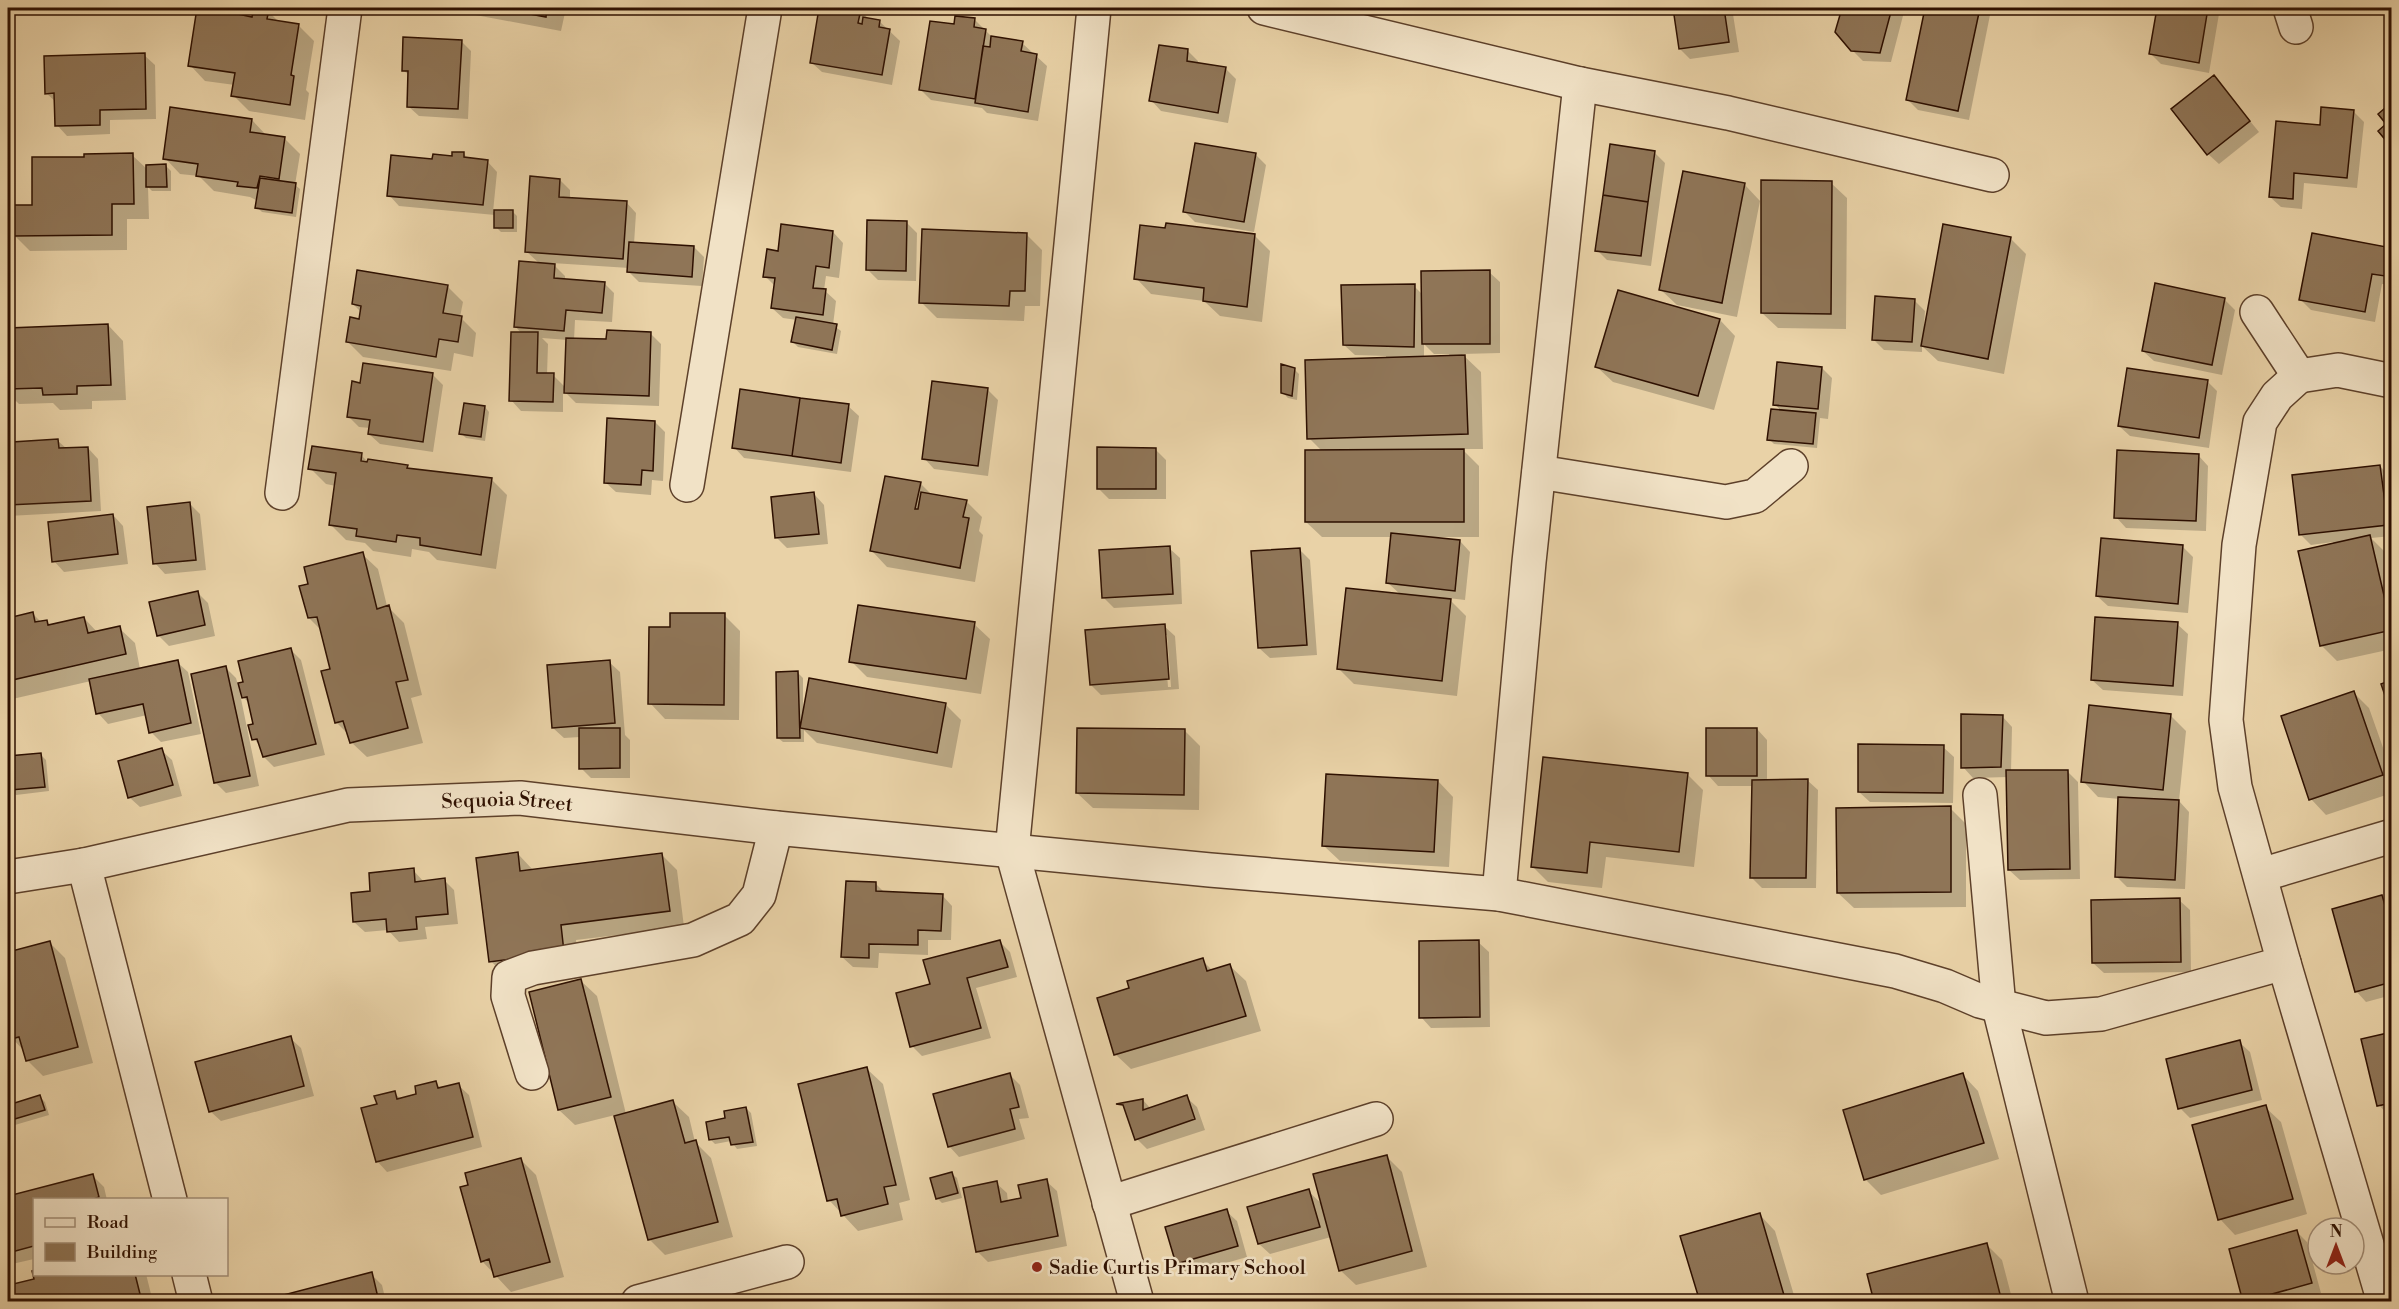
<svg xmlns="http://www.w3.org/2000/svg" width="2399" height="1309" font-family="'Libre Bodoni',serif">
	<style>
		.shadow { fill: #0003; fill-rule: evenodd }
		.building { fill: #8f7557; stroke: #2e1001; stroke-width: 1.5 }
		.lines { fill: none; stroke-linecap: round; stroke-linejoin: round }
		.minor-casing { stroke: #5d402a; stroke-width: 36 }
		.minor { stroke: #f1e2c6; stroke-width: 33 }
		.poi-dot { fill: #8f2418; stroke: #f1e2c6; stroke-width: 2 }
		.labels { text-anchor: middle; stroke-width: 5; stroke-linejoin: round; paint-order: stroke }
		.street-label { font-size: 20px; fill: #2e1001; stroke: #f1e2c6 }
		.poi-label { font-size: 20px; fill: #2e1001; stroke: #f1e2c6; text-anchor: start }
	</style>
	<rect width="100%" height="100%" fill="#e9d2a7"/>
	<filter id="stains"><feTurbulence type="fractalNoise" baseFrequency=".00333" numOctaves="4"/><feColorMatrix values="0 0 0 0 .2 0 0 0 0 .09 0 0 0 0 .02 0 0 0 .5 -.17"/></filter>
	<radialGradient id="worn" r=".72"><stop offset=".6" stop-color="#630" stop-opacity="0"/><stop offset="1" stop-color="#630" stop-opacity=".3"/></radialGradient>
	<!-- shadow -->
	<path class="shadow" d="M220 8H235L245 17 254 18 268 11 280 23 298 25 314 41 306 90 309 93 305 120 249 111 233 95 235 85 205 81 190 65 219 13Z
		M438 8H566L561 31Z
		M821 8 860 10 869 19 879 21 900 41 892 85 822 72 811 62Z
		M1674 8H1732L1739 52 1690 59 1680 49Z
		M1844 8H1905L1891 62 1863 61 1852 50 1837 32Z
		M1927 8H1983L1990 15 1969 120 1918 110 1908 100Z
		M2159 8H2220L2209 73 2161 64 2151 54Z
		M975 20 993 38 1022 43 1047 66 1038 121 987 113 982 108 931 100 921 90 955 26Z
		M461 41 471 51 468 119 419 116 408 106 410 76 403 70Z
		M1188 51 1198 61V64L1226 69 1236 79 1228 123 1161 111 1151 100Z
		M144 55 155 65 156 119 110 120V134L67 136 57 125 56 102 46 93Z
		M2214 77 2259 132 2219 164 2208 154Z
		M2353 111 2364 122 2357 188 2304 183 2302 209 2281 207 2270 197 2321 127Z
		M252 120 267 136 284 138 300 154 295 185 300 189 296 217 262 212 257 207 258 201 250 197 214 191 199 176 180 174 165 158Z
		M1655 153 1665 163 1651 266 1607 260 1597 250Z
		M464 154 469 160 487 161 497 172 493 212 512 211 517 216V232H501L496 227 495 215 399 206 389 195 433 160Z
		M1255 154 1266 165 1254 232 1195 222 1185 212Z
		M132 155 147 169 166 166 171 171V191H152L148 187 149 219H127V250L30 251 14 235 33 206 85 158Z
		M560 180 570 190V199L626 202 636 213 634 244 694 247 704 257 702 286 639 282 629 272V268L552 263 565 276V280L604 283 614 293 612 322 575 320 574 340 608 341 650 333 661 344 659 406 576 403 563 390V412L521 411 511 400 522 334 515 326 540 264 526 251ZM542 338 568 340 566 388 553 375H547L548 344Z
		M1831 183 1847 198 1846 329 1778 328 1762 313Z
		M1745 185 1760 201 1737 317 1677 305 1661 290Z
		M906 222 917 233 916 281 878 280 868 270Z
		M833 232 843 243 839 278 826 276 824 290 836 301 833 325 841 331 837 354 798 347 793 342 797 320 783 318 772 308 775 286 765 276 779 252Z
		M1027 235 1042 250 1040 306H1025L1024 321 937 318 921 302Z
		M1254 235 1270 251 1262 322 1220 316 1204 301 1151 294 1136 278Z
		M2010 238 2026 254 2004 374 1938 361 1922 346V352L1884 350 1873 339 1914 300 1925 311 1924 325 1926 326Z
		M2392 249V285L2382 284 2375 322 2311 310 2301 300Z
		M1489 272 1500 282V353L1462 354 1481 372 1483 449H1462L1479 466V537H1439V539L1460 541 1470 552 1465 600 1448 598 1466 616 1457 696 1354 684 1339 669 1401 595 1388 583 1393 537H1322L1306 522 1322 451 1309 438 1386 359V356L1355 355 1344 345 1414 286 1423 295ZM1424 344 1434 354H1449L1450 357 1424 358Z
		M447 286 463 302 460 317 476 333 473 357 454 353 451 371 363 357 348 342 360 321 361 312 353 304Z
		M2224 299 2235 310 2222 375 2154 361 2143 351Z
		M1720 320 1735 336 1714 410 1613 382 1597 367Z
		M108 325 123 341 126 400 92 401V409L60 410 53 403 19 404 8 393V330Z
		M1822 368 1832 378 1828 419 1820 418 1817 448 1774 444 1769 439 1781 411 1775 404Z
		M1294 369 1299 374 1297 400 1288 398 1283 393Z
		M433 375 443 385 433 452 380 444 369 434 370 428 359 427 348 416Z
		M2207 381 2217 391 2209 448 2130 436 2119 426Z
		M988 390 998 400 988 476 934 469 924 458Z
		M848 406 859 416 851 472 744 458 734 447Z
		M485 407 489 412 485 441 466 438 461 433Z
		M655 422 665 432 663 481 652 480 651 495 616 492 605 482Z
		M58 441 67 449 88 448 98 459 101 511 8 516V452Z
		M1155 449 1166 460V499H1109L1098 488Z
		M361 455 368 462 407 466 411 470 491 479 507 495 496 569 437 560 429 552 412 549 411 557 373 551 365 543 346 540 330 524 336 486 326 484 310 468Z
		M2198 455 2208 466 2206 531 2126 528 2116 517Z
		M2380 466 2390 477 2392 536 2371 538 2385 552 2392 579V649L2337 661 2322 646 2333 542 2311 545 2301 535Z
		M920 483 932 495 966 501 982 517 979 531 983 535 975 582 887 567 872 551Z
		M814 494 824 505 828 544 787 548 777 538Z
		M190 504 200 514 206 570 165 574 155 563Z
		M113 515 123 526 128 564 64 572 54 561Z
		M2183 547 2193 557 2188 613 2108 606 2097 596Z
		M1169 548 1180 558 1182 604 1114 608 1103 597Z
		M1300 550 1310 560 1317 655 1270 658 1259 648Z
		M362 554 378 569 387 606 404 623 422 695 411 698 423 743 367 757 351 742 349 735 336 722 332 670 322 631 309 618 310 585Z
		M197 592 208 603 215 636 169 646 159 636 151 603Z
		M33 614 41 622 46 621 51 626 84 618 98 633 119 628 135 643 140 669 177 662 188 672 201 734 161 742 151 732 147 715 108 724 98 713 91 681 8 700V620Z
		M724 615 740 631 739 720 665 719 650 703 672 629Z
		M974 624 990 639 981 694 867 677 851 661Z
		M2177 624 2188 634 2183 696 2103 690 2092 680Z
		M1164 626 1175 636 1179 689 1101 695 1091 685ZM1164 635H1167L1171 687H1168Z
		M291 650 301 660 325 755 274 767 264 757 261 747 254 739 255 725 250 704 240 694 259 786 226 793 216 783 193 675 226 668 236 678 238 685 245 683Z
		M609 662 620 672 625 735 630 740V778H591L581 768 580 737 564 738 553 728Z
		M798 673 803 678V709L945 704 961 720 952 768 817 743 804 730V742H783L778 738Z
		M2354 693 2369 708 2392 773V793L2326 815 2311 799 2283 717Z
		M2170 715 2186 731 2179 801 2189 812 2185 889 2127 887 2117 877 2120 799 2098 797 2083 781Z
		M2002 716 2012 727 2011 772 2067 771 2078 782 2080 879 2020 880 2009 870 2008 777 1973 778 1963 767Z
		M1757 729 1767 740V781L1807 780 1818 790 1816 888H1762L1752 878 1753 786H1718L1708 775Z
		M1184 730 1200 746 1199 810 1093 808 1077 793Z
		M1943 747 1954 757 1953 803 1870 802 1859 792Z
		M161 750 172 760 182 796 140 807 129 797Z
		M41 755 46 760 49 791 16 795 11 790Z
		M1687 774 1703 790 1694 867 1606 857 1602 888 1548 882 1533 867Z
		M1438 781 1453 797 1449 867 1340 861 1324 846Z
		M1950 808 1966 824V907L1854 908 1838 893Z
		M518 854 533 870 662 855 677 870 684 927 576 940 579 968 506 977 491 961Z
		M413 870 424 882 444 880 454 890 458 924 425 927 427 939 399 942 388 930 365 932 354 922 372 893Z
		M876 884 885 893 942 895 952 906 951 940H928V955L879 953 878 968 853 967 842 957Z
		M2381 897 2392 907V995L2366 1002 2356 991Z
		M2179 900 2190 910 2191 972 2104 973 2093 963Z
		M1000 942 1010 952 1017 977 976 988 991 1038 922 1056 912 1046 931 985Z
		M1478 942 1489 952 1490 1027 1431 1028 1421 1017Z
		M50 943 65 958 93 1063 43 1076 27 1060 24 1051 12 1038 8 1018 15 1016 13 1010 8 1004V954Z
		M1202 960 1213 971 1230 966 1246 981 1261 1031 1131 1069 1115 1054 1131 989Z
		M581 981 597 996 626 1114 673 1102 689 1117 695 1142 711 1158 733 1237 665 1255 649 1239 615 1115 575 1125 559 1110Z
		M2392 1034V1115L2389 1116 2379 1105Z
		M290 1038 301 1048 314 1096 221 1121 210 1111Z
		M2239 1042 2250 1052 2262 1100 2190 1118 2180 1108Z
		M867 1069 883 1084 910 1200 899 1203 903 1220 858 1231 829 1200Z
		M1010 1075 1020 1085 1029 1118 1019 1119 1025 1139 959 1157 949 1146Z
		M1963 1075 1978 1091 1999 1159 1881 1195 1865 1179Z
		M435 1082 441 1089 458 1085 469 1095 482 1147 387 1172 377 1161 379 1105 394 1093 401 1099 418 1095Z
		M40 1097 45 1102 49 1115 8 1127V1106Z
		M1186 1097 1197 1107 1205 1130 1147 1149 1137 1139 1143 1100 1151 1109Z
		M2265 1107 2281 1122 2307 1214 2235 1235 2220 1219Z
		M746 1108 751 1113 757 1146 737 1149 731 1141 715 1144 711 1140 727 1119Z
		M1386 1156 1402 1172 1427 1267 1356 1285 1340 1270 1331 1237 1270 1254 1259 1244 1249 1208 1308 1191 1323 1205Z
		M520 1159 536 1175 564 1277 511 1292 482 1261Z
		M952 1174 957 1178 962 1198 942 1203 937 1198Z
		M93 1176 104 1187 107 1200H34V1259L12 1264 8 1260V1239L15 1237 8 1208V1198Z
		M1046 1181 1057 1191 1067 1246 988 1262 977 1251 996 1183 1007 1193 1008 1202 1023 1199Z
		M1226 1211 1237 1221 1247 1257 1188 1274 1177 1264Z
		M1760 1215 1775 1231 1796 1302H1701Z
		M2297 1232 2307 1242 2321 1293 2291 1302H2245Z
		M1986 1244 2002 1260 2013 1302H1876Z
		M35 1274H146L153 1302H15L36 1280Z
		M371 1274 382 1285 386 1302H270Z"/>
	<!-- building -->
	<path class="building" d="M197 8 218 12 219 8H234L233 13 252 17 254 8H259L269 9 267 19 299 24 291 75 294 76 290 105 231 96 235 73 188 66Z
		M499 8H547L546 17Z
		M819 8 861 9 858 23 862 24 863 17 880 20 879 27 890 29 882 75 810 63Z
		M1673 8H1724L1729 42 1679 49Z
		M1842 8H1892L1880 53 1851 51 1835 32Z
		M1925 8H1980L1958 111 1906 100Z
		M2157 8H2208L2199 63 2149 54Z
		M955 16 975 18 974 27 986 29 975 99 919 90 930 21 954 24Z
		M991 36 1023 41 1021 51 1037 54 1028 112 975 103 983 46 990 47Z
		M403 37 462 40 458 109 407 107 408 71H402Z
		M1159 45 1188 49 1187 61 1226 67 1218 113 1149 101Z
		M145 53 146 109 100 110V125L55 126 54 93 45 94 44 56Z
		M2214 75 2250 121 2207 155 2171 109Z
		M2391 103 2392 104V148L2378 131 2386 124 2378 114Z
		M170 107 252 119 250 132 285 137 279 179 260 176 257 188 237 186 238 182 196 176 198 164 163 159Z
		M2321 107 2354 110 2347 178 2294 173 2293 199 2269 197 2276 121 2320 125Z
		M1195 143 1256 153 1244 222 1183 212Z
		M1610 144 1655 151 1648 202 1603 195Z
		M452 152H464V157L488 160 483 205 387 196 391 155 432 159 433 154 452 156Z
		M133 153 134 204H112V235L13 236V205H32V157H84V154Z
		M166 164 167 187H146V165Z
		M1683 171 1745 183 1722 303 1659 290Z
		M530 176 560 179 559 197 627 201 623 259 525 252Z
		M260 178 296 183 292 213 255 208Z
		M1761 180 1832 181 1831 314 1761 313Z
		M1603 195 1648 202 1641 256 1595 251Z
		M494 210H513V228H494Z
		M867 220 907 221 906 271 866 270Z
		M1166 223 1255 234 1247 307 1203 301 1204 288 1134 279 1140 225 1165 228Z
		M781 224 833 231 829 268 816 266 813 288 826 289 823 315 771 308 775 278 763 277 767 249 778 251Z
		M1943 224 2011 237 1988 359 1921 346Z
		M922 229 1027 233 1025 291H1010L1009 306 919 303Z
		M2312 233 2392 248V277L2372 274 2365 312 2299 300Z
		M629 242 694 246 692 277 627 272Z
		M519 261 555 264 554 278 605 282 602 313 566 310 564 331 514 327Z
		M357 270 448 285 443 313 462 316 458 342 439 339 436 357 346 342 350 317 359 319 361 306 352 304Z
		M1490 270V344H1422L1421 271Z
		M2155 283 2225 298 2212 365 2142 351Z
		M1415 284 1414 347 1343 345 1341 285Z
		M1618 290 1720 319 1698 396 1595 367Z
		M1875 296 1915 299 1912 342 1872 340Z
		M796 317 837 324 832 350 791 342Z
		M108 324 111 385 77 386V394L43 395 42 388 8 389V328Z
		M607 330 651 332 649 396 564 393 566 338 606 339Z
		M511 332H538L537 373H554L553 402 509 401Z
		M1465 355 1468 434 1307 439 1305 360Z
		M1777 362 1822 367 1818 409 1773 405Z
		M363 363 433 373 423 442 368 434 370 420 347 417 352 381 360 383Z
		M1281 364 1295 368 1292 396 1281 393Z
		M2127 368 2208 380 2199 438 2118 426Z
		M932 381 988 388 978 466 922 459Z
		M740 389 800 398 792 456 732 448Z
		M800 398 849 404 841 463 792 456Z
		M464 403 485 406 481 437 459 434Z
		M1771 409 1816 413 1813 444 1767 440Z
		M607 418 655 421 653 471 642 470 641 485 604 483Z
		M58 439 59 448 88 447 91 501 8 505V451L12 450V442Z
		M312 446 362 453 361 461 367 462 368 459 408 465 407 468 492 478 481 555 420 545V538L397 535 396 542 356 536 357 529 329 525 336 473 308 469Z
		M1097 447 1156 448V489H1097Z
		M1464 449V522H1305V450Z
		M2117 450 2199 454 2196 521 2114 518Z
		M2380 465 2388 525 2299 535 2292 475Z
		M885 476 921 482 915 509H918L921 492 967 500 963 517 969 518 960 568 870 551Z
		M814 492 819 534 775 538 771 497Z
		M190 502 196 560 153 564 147 507Z
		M113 514 118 554 52 562 48 522Z
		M1391 533 1460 540 1455 591 1386 583Z
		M2370 535 2392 630 2320 646 2298 551Z
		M2101 538 2183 545 2178 604 2096 596Z
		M1170 546 1173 594 1102 598 1099 550Z
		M1300 548 1307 645 1258 648 1251 551Z
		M363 552 377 609 389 605 408 680 396 682 408 728 350 743 343 721 335 723 321 671 330 669 317 617 308 618 299 586 308 584 304 567Z
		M1346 588 1451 599 1442 681 1337 669Z
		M198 591 205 625 157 636 149 602Z
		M858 605 975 622 966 679 849 662Z
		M33 612 35 622 47 620 48 625 84 617 88 633 120 626 126 654 8 681V618Z
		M670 613H725L724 705 648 704 649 627H670Z
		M2095 617 2178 622 2173 686 2091 680Z
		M1165 624 1169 679 1090 685 1085 630Z
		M291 648 316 744 263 757 257 739 252 740 248 725 253 724 247 697 242 698 238 683 243 682 238 661Z
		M178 660 191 723 149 733 143 704 96 714 89 679Z
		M610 660 615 723 552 728 547 665Z
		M226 666 250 776 214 783 191 674Z
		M798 671 800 738H777L776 672Z
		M809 678 946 703 937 753 800 728Z
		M2392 680V716L2381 684Z
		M2354 691 2383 775 2309 800 2281 716Z
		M2089 705 2171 714 2163 790 2081 782Z
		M1961 714 2003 715 2001 767 1961 768Z
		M579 728H620V768L579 769Z
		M1077 728 1185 729 1184 795 1076 793Z
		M1706 728H1757V776H1706Z
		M1858 744 1944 745 1943 793 1858 792Z
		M162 748 173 785 128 798 118 761Z
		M41 753 45 787 10 790 8 756Z
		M1543 757 1688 773 1679 852 1590 842 1587 873 1531 867Z
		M2006 770H2068L2070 869 2008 870Z
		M1326 774 1438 780 1434 852 1322 846Z
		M1808 779 1806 878H1750L1752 780Z
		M2118 797 2179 800 2175 880 2115 877Z
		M1951 806V892L1837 893 1836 808Z
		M518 852 520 871 662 853 670 911 561 925 564 952 489 962 476 858Z
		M414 868 415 882 445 878 448 914 416 917 417 929 387 932 386 919 353 922 351 893 370 891 369 873Z
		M846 881 876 882V891L943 894 941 931 918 930V945L869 944V958L841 957Z
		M2382 895 2392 930V982L2355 992 2332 909Z
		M2180 898 2181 962 2092 963 2091 900Z
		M1000 940 1008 967 967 978 981 1028 910 1047 896 993 930 984 923 960Z
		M1479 940 1480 1017 1419 1018V941Z
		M50 941 78 1047 26 1061 19 1037 11 1039 8 1027V1016L13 1015 8 996V952Z
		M1203 958 1207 971 1230 964 1246 1016 1114 1055 1097 998 1129 988 1127 981Z
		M581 979 611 1097 558 1110 529 992Z
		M2392 1032V1103L2377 1106 2361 1039Z
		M291 1036 304 1086 209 1112 195 1062Z
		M2240 1040 2252 1090 2178 1109 2166 1059Z
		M867 1067 896 1185 884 1187 888 1204 841 1216 837 1199 827 1201 798 1084Z
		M1010 1073 1019 1107 1010 1109 1015 1129 948 1147 933 1094Z
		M1963 1073 1984 1143 1864 1180 1843 1110Z
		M436 1081 438 1088 459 1083 473 1137 376 1162 361 1108 377 1104 374 1096 395 1091 397 1099 416 1094 415 1086Z
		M40 1095 45 1110 8 1121V1105Z
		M1187 1095 1195 1119 1135 1140 1123 1105 1116 1104 1143 1099V1110Z
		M673 1100 685 1143 696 1140 718 1222 648 1240 614 1116Z
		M2266 1105 2293 1199 2218 1220 2192 1125Z
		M746 1107 753 1142 731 1145 729 1137 709 1140 706 1122 725 1118 724 1111Z
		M1387 1155 1412 1251 1339 1271 1313 1174Z
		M521 1158 550 1262 494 1277 489 1259 481 1262 460 1187 468 1185 465 1173Z
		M952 1172 958 1193 936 1199 930 1178Z
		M93 1174 99 1197 91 1200H34V1246L8 1253V1238L13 1236 8 1214V1196Z
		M1047 1179 1058 1236 976 1252 963 1188 997 1181 1001 1202 1021 1198 1018 1185Z
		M1309 1189 1320 1227 1258 1244 1247 1207Z
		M1227 1209 1238 1246 1176 1264 1165 1227Z
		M1760 1213 1786 1302H1700L1680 1236Z
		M2297 1230 2312 1283 2243 1302 2229 1249Z
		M1987 1243 2002 1302H1874L1867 1274Z
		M34 1270V1274H135L142 1302H13L9 1285 34 1279 32 1271Z
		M372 1272 379 1302H268V1299Z"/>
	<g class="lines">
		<defs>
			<g id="minor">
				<path d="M1094 8 1012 851 1137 1302"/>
				<path d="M1264 8 1580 84 1728 113 1992 175"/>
				<path d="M2290 8 2296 27"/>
				<path d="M2257 312 2299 376"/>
				<path d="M2299 376 2277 396 2260 422 2239 545 2226 720 2235 787 2284 963 2384 1302"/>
				<path d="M2299 376 2338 370 2392 381"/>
				<path d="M1539 472 1726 502 1755 496 1791 466"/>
				<path d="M687 485 765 8"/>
				<path d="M282 493 345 8"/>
				<path d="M1980 795 1999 1007 2072 1302"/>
				<path d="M84 865 170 1200"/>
				<path d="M2261 875 2392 836"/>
				<path id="s1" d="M8 877 84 865 348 805 520 798 776 828 1210 870 1499 894 1895 971 1945 986 1980 1001 2046 1018 2101 1014 2284 963"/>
				<path d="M1499 894 1529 562 1580 84"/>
				<path d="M532 1073 508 996 509 977 533 968 693 940 740 919 759 895 776 828"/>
				<path d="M1109 1203 1376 1119"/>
				<path d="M189 1274 196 1302"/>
				<path d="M638 1302 787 1262"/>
			</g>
		</defs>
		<!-- minor casing -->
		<use href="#minor" class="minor-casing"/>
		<!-- minor -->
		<use href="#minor" class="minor"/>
	</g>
	<!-- markers -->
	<circle class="poi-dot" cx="1037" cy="1267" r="6"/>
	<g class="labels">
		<!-- street labels -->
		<g class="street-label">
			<text dy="7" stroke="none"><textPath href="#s1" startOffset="507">Sequoia Street</textPath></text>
		</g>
		<!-- poi labels -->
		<g class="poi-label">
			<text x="1049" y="1274">Sadie Curtis Primary School</text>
		</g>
	</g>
	<!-- margin -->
	<rect width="2399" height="1309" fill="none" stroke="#e9d2a7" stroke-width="30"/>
	<rect x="9" y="9" width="2381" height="1291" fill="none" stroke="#2e1001" stroke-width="3"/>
	<rect x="15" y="15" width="2369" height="1279" fill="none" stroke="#2e1001" stroke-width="1.5"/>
	<!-- legend -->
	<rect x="33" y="1198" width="195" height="78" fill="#f1e2c6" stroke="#a38e77" stroke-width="1.5"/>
	<rect x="45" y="1218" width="30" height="9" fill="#f1e2c6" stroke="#a38e77" stroke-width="1.5"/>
	<text x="87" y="1228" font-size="18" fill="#2e1001">Road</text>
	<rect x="45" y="1243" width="30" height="18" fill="#8f7557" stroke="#a38e77" stroke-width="1.5"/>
	<text x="87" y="1258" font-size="18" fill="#2e1001">Building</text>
	<!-- north arrow -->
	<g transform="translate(2336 1246)"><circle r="28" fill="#f1e2c6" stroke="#a38e77" stroke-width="1.5"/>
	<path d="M0-4.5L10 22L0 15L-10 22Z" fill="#8f2418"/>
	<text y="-9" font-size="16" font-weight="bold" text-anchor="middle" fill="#2e1001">N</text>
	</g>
	<rect width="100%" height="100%" filter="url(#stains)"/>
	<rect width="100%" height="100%" fill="url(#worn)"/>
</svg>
